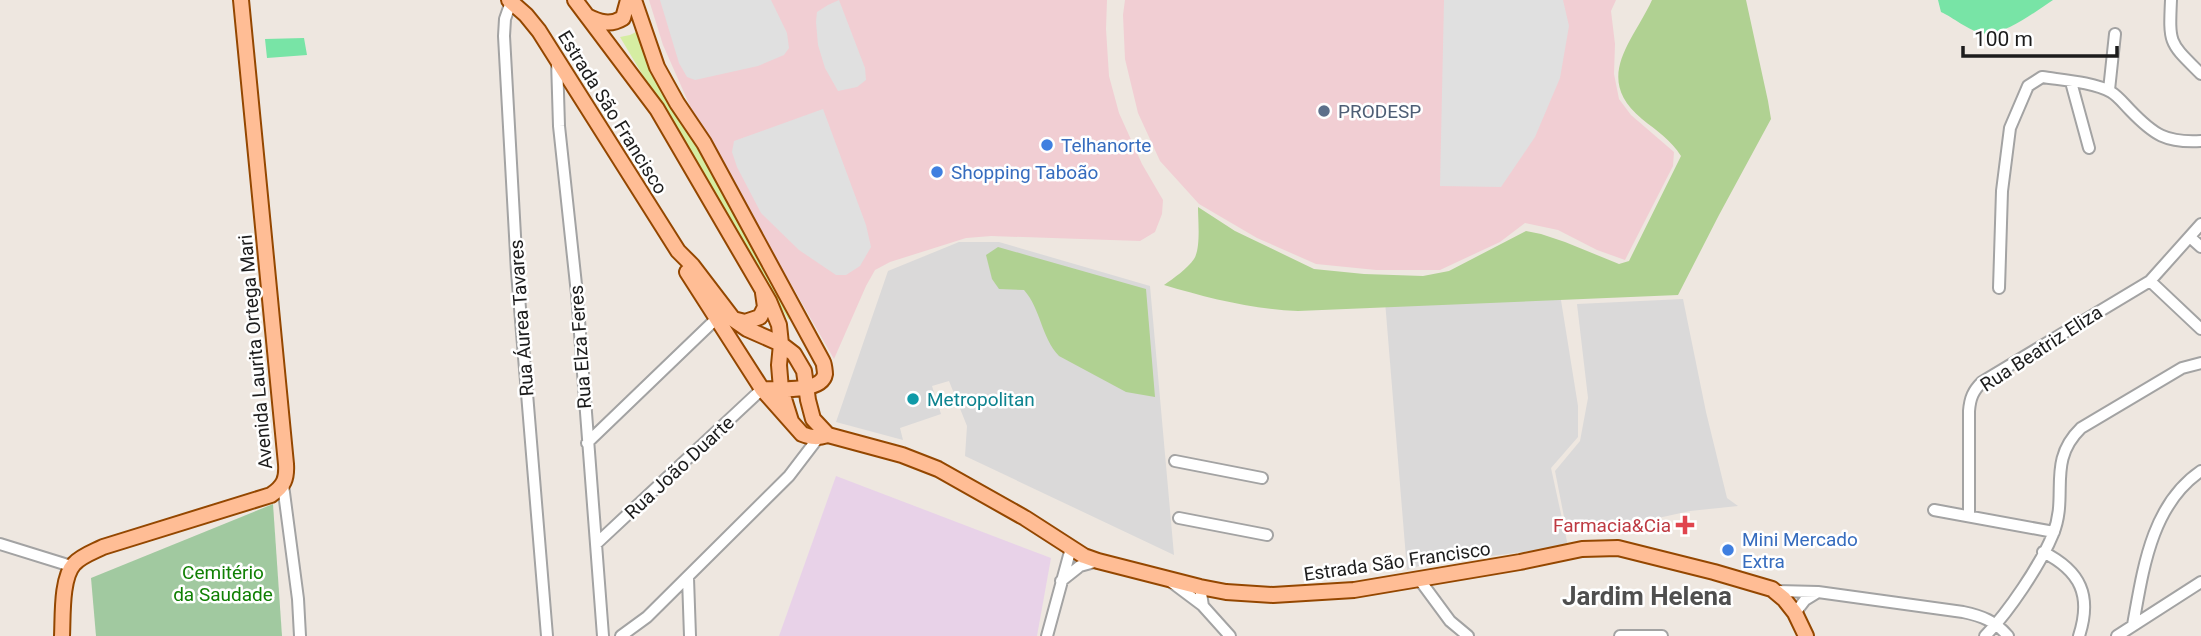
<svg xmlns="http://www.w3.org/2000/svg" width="2201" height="636" font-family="Roboto,sans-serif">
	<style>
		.residential { fill: #dad9d9 }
		.commercial { fill: #f1ced3 }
		.industrial { fill: #e8d2e8 }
		.grass { fill: #d5eda2 }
		.forest { fill: #b0d192 }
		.cemetery { fill: #a1c9a0 }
		.pitch { fill: #78e4a6 }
		.parking { fill: #e0e0e0 }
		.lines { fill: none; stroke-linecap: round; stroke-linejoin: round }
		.minor-casing { stroke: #a3a3a3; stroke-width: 14 }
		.major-casing { stroke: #944700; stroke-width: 18 }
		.minor { stroke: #fff; stroke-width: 10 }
		.major { stroke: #ffbd95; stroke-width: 14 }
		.service-dot { fill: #5c6f8a; stroke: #fff; stroke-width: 2.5 }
		.shop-dot { fill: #3f7fe0; stroke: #fff; stroke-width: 2.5 }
		.culture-dot { fill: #0f9aa8; stroke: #fff; stroke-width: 2.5 }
		.health-dot { fill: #e0444e; stroke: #fff; stroke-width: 2.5 }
		.labels { text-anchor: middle; stroke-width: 5; stroke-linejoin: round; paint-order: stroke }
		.service-label { font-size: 19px; fill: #4e5e75; stroke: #fff; text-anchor: start }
		.street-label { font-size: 19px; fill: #1c1c1c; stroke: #fff }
		.shop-label { font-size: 19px; fill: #366cbe; stroke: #fff; text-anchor: start }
		.culture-label { font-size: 19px; fill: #0d838f; stroke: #fff; text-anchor: start }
		.health-label { font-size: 19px; fill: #be3a42; stroke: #fff; text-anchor: end }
		.park-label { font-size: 19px; fill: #108004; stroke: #fff }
		.district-label { font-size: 26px; font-weight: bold; fill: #4f4f4f; stroke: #fff }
	</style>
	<rect width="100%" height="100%" fill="#eee7e0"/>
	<!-- residential -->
	<path class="residential" d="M959 242H999L1150 286 1174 555 965 456 967 426 949 381 932 386 941 414 900 428 903 440 836 422 888 271Z
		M1560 294 1578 406V437L1551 468 1568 546 1422 565 1407 570 1385 301Z
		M1683 299 1706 412 1727 498 1738 506 1690 511 1649 520 1644 530 1567 532 1555 471 1580 441 1588 398 1577 304Z"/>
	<!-- commercial -->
	<path class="commercial" d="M649 0H1107L1106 29 1109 76 1119 113 1142 164 1163 200 1162 214 1155 232 1140 241 991 236 966 238 890 262 875 270 866 286 834 359 694 115 663 45Z
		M1125 0H1616L1611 11 1615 44 1614 74 1619 99 1631 115 1674 152 1673 166 1625 260 1597 250 1558 230 1525 223 1500 242 1440 270H1376L1316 264 1257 238 1199 204 1160 161 1138 113 1125 59 1123 15Z"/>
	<!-- industrial -->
	<path class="industrial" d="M836 476 1051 558 1037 636H779Z"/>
	<!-- grass -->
	<path class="grass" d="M638 31 669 98 794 320 788 319 620 37 630 35Z"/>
	<!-- forest -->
	<path class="forest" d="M1652 0H1746L1768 101 1771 119 1719 215 1678 295 1298 311C1251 309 1208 298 1164 285 1174 278 1187 269 1194 259 1201 248 1198 220 1198 207L1235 231 1314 269 1364 274 1423 276 1449 271 1526 231 1541 234 1565 242 1619 264 1629 261 1681 156C1671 140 1657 131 1642 119 1593 78 1632 43 1652 0Z
		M998 247 1146 289 1155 397 1126 392 1059 356C1041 337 1041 309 1024 290L999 289 992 279 986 255Z"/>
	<!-- cemetery -->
	<path class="cemetery" d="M273 504 282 636H96L91 578Z"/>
	<!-- pitch -->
	<path class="pitch" d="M1938 0H2053C2036 11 2002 38 1981 33 1970 31 1952 17 1941 12Z
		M304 38 307 55 267 58 265 39Z"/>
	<!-- parking -->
	<path class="parking" d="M660 0H771L787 33 789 48 784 55 758 66 695 80 687 77 679 63Z
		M839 0 865 68 866 80 857 87 838 91 825 68 818 45 816 22 817 12 828 5Z
		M1444 0H1563L1569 26 1560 78 1535 137 1501 187 1440 186Z
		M823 109 866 225 871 247 860 266 846 275H836L799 250 761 213 737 167 732 152 734 141Z"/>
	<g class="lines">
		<defs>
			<path id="minor" d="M2171 0C2169 45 2169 42 2201 74
				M511 2 505 19 504 36 517 272 547 636
				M557 60 559 126 577 294 603 636
				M2071 82 2089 148
				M2109 90 2115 34
				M2191 238 2201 247
				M2150 281 2201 329
				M1999 288 2002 191 2010 128 2028 86 2042 77C2061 80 2094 82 2111 92 2118 96 2124 104 2130 110 2154 135 2166 143 2201 141
				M587 443 717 318
				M1175 461 1262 478
				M283 485 298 599 300 636
				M1934 510 2054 532
				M1969 516V411C1970 398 1973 391 1982 382L2150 281 2201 224
				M1179 518 1267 535
				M0 544 71 566
				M596 544 762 389
				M2043 552C2081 571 2092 596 2079 636
				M688 578 690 636
				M1419 579 1450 621 1468 636
				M1061 581 1080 566 1098 561
				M1170 581 1202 605
				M1200 587 1203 606 1230 636
				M1776 591 1818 592 1963 612C1982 616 1995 621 2008 636
				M1795 613 1805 600 1818 592
				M2133 625C2143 570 2151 505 2201 471
				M621 636 647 617 789 476 818 438 819 434
				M1047 636 1071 548
				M1620 636H1662
				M1985 636C2008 613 2041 564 2053 534 2069 495 2046 462 2081 428L2182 368 2201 363
				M2117 636 2201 582"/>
			<path id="major" d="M509 0 526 15 539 31 678 251 692 265 734 320 747 329 781 344 794 354 804 371 808 400 813 419 828 435 902 455 938 469 1025 518 1084 556 1098 561 1200 587 1226 592 1273 595 1354 590 1520 562 1582 549 1618 548 1714 572 1772 589 1784 599 1795 613 1806 636
				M575 0 657 109 769 301 779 325 781 344 779 365 781 389 791 421
				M634 0 657 67 677 103 704 143 823 362C824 363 825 373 825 374 822 393 776 389 762 389
				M587 16C599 22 610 26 623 18L628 0
				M687 272 762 389 802 434C812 438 818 438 828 435
				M733 319 745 322 760 317 765 307 763 293
				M62 636C63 617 61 578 74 564 81 556 93 552 103 547L271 495C284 486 287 479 286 464L241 0"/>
		</defs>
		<!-- minor casing -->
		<use href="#minor" class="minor-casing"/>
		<!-- major casing -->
		<use href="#major" class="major-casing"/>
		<!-- minor -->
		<use href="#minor" class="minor"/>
		<!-- major -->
		<use href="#major" class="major"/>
	</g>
	<!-- markers -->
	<circle class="service-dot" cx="1324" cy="111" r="7"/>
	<g class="shop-dot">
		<circle cx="1047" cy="145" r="7"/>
		<circle cx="937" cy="172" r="7"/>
		<circle cx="1728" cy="550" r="7"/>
	</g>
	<circle class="culture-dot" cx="913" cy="399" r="7"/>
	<path class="health-dot" d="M1681.5 514.5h7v7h7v7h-7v7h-7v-7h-7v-7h7z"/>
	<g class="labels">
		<!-- service labels -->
		<g class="service-label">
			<text x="1338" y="118">PRODESP</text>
		</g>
		<!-- street labels -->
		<g class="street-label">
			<text transform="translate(613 112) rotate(58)" y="7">Estrada São Francisco</text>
			<text transform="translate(521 318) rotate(-94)" y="7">Rua Áurea Tavares</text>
			<text transform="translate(580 347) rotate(-94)" y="7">Rua Elza Feres</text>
			<text transform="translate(2041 348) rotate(-33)" y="7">Rua Beatriz Eliza</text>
			<text transform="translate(255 352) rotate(-95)" y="7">Avenida Laurita Ortega Mari</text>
			<text transform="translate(679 467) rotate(-43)" y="7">Rua João Duarte</text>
			<text transform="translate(1397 561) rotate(-8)" y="7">Estrada São Francisco</text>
		</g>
		<!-- shop labels -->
		<g class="shop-label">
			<text x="1061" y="152">Telhanorte</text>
			<text x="951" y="179">Shopping Taboão</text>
			<text x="1742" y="546">Mini Mercado<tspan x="1742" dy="22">Extra</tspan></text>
		</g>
		<!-- culture labels -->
		<g class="culture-label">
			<text x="927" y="406">Metropolitan</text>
		</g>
		<!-- health labels -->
		<g class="health-label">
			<text x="1671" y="532">Farmacia&amp;Cia</text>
		</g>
		<!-- park labels -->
		<g class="park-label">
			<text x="223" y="579">Cemitério<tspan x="223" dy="22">da Saudade</tspan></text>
		</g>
		<!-- district labels -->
		<g class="district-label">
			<text x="1647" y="605">Jardim Helena</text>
		</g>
	</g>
	<!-- scale -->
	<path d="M1963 46v10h154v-10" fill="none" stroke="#1c1c1c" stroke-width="3.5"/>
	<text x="1974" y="46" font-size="21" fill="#1c1c1c" stroke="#ffffff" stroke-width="5" paint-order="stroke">100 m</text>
</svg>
